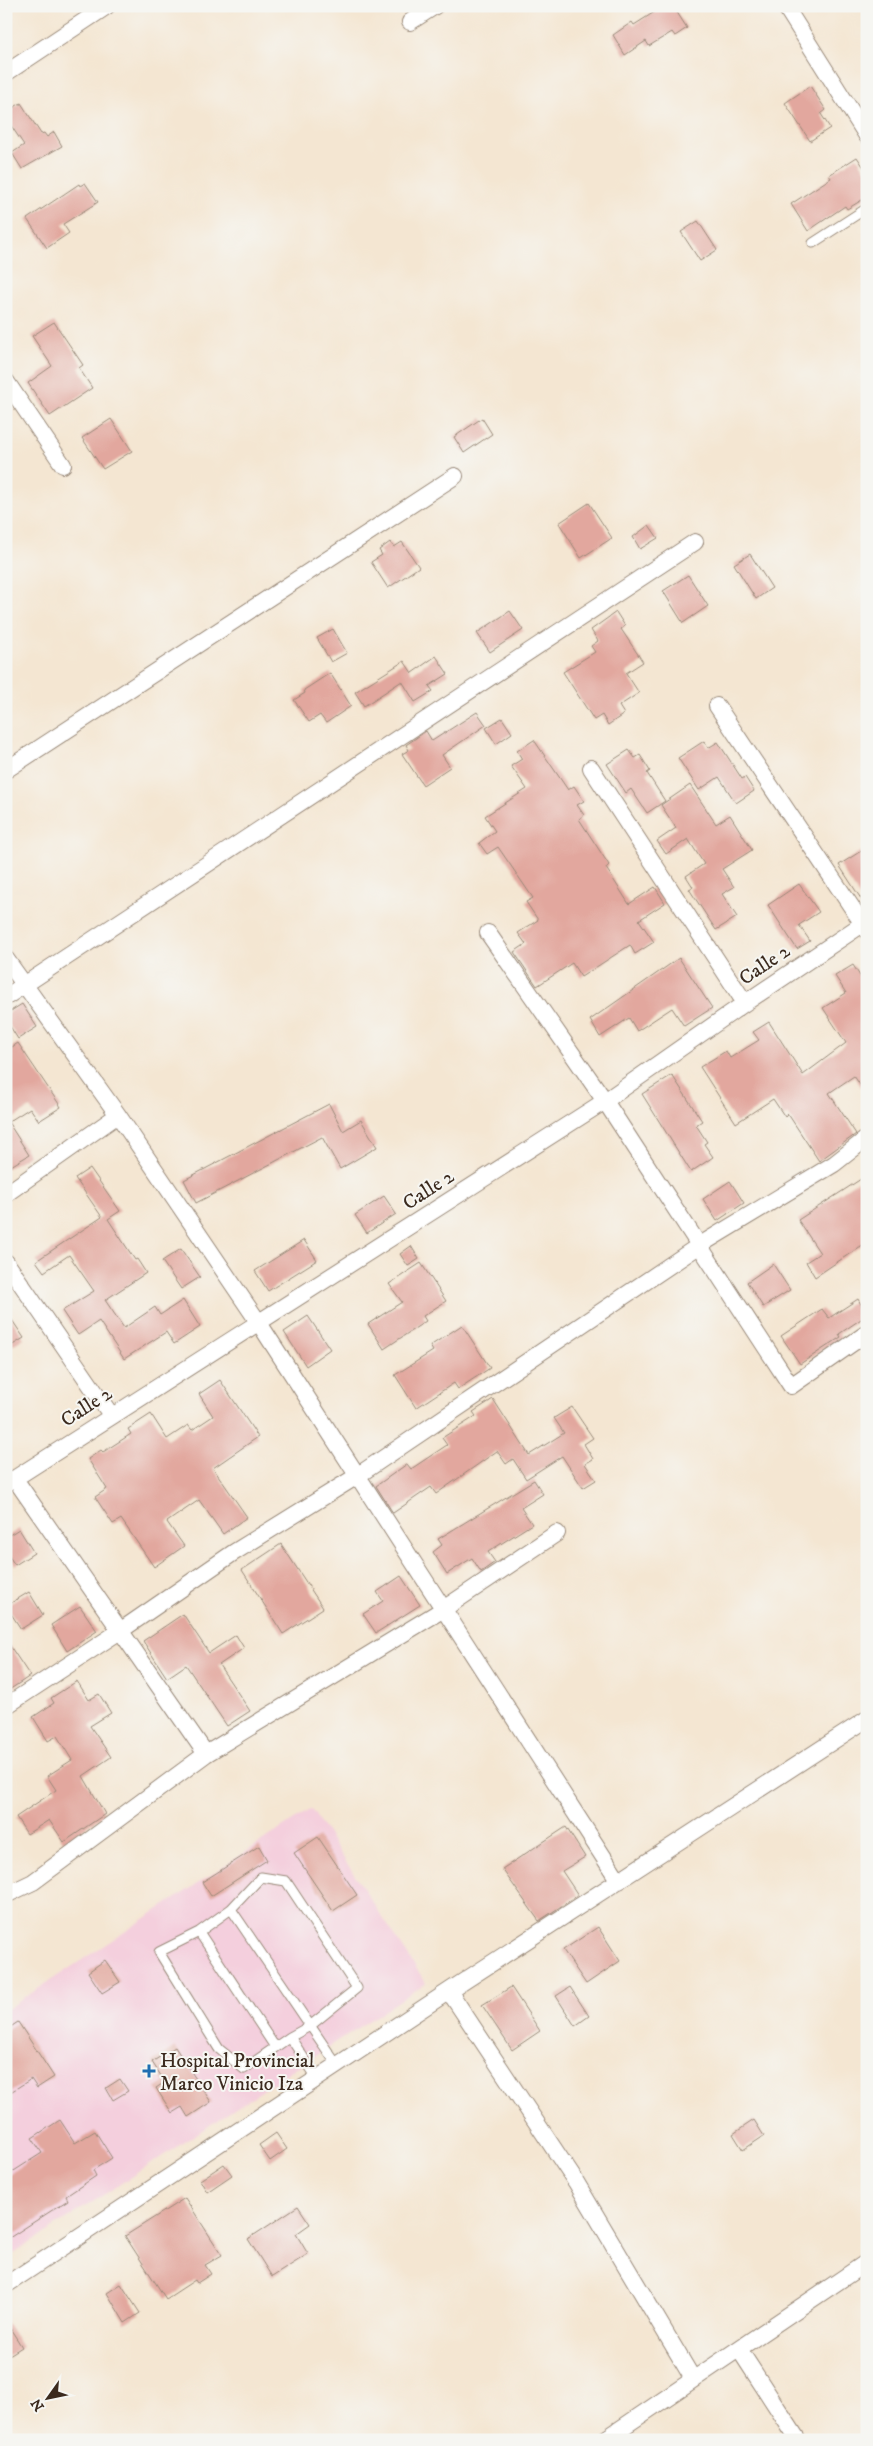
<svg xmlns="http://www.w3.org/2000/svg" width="873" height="2446" font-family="'IM FELL DW Pica',serif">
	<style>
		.built { fill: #f4cfdd }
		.building { fill: #e2a79e }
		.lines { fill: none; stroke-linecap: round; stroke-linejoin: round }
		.service-casing { stroke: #988878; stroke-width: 11 }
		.minor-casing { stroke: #988878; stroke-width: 18 }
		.service { stroke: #fff; stroke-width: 9 }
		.minor { stroke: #fff; stroke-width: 16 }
		.poi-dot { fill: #1f6fb2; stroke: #f6f6f2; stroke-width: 2 }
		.labels { text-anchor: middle; stroke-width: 4; stroke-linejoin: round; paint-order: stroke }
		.street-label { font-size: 20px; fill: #3b2a1e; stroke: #f6f6f2 }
		.poi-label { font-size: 20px; fill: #3b2a1e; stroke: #f6f6f2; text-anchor: start }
	</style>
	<rect width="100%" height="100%" fill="#f6f6f2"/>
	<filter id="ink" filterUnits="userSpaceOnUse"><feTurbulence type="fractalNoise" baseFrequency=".02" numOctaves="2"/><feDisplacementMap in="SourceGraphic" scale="10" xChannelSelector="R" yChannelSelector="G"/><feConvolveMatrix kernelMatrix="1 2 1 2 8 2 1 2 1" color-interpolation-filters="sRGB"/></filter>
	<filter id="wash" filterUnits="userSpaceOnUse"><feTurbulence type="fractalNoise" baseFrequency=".0096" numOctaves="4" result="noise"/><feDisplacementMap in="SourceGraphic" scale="20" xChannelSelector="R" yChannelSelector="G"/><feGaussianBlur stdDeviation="1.12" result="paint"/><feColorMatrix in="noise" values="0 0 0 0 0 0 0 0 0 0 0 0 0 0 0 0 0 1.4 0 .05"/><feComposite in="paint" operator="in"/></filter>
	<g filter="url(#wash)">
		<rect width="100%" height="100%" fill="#f4e6d2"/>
		<!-- built -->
		<path class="built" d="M311 1809 426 1983 6 2259V2010Z"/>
		<g id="blocks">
			<!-- building -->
			<path class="building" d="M664 6H673L687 28 675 36 672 32 649 46 646 41 625 55 613 35 632 22 634 25Z
				M810 86 826 110 821 114 830 128 810 141 785 103Z
				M21 103 41 134 44 133 47 137 54 132 62 146 22 169 12 153 24 145 6 118V112Z
				M857 157 867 172V197L847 209 845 206 808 231 791 204 831 178 829 175Z
				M85 183 98 202 63 224 69 233 47 248 27 219 79 184 80 186Z
				M698 221 717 250 700 261 681 232Z
				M54 322 83 365 79 368 92 388 50 416 28 383 52 366 32 336Z
				M482 418 492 434 464 453 454 437Z
				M111 419 132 451 103 469 82 438Z
				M589 503 612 538 581 558 559 523Z
				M649 525 658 538 640 549 633 537Z
				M390 542 394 547 402 542 419 567 388 588 371 562 382 555 379 550Z
				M750 554 772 588 756 599 734 564Z
				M688 575 708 606 683 623 663 591Z
				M510 611 523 630 490 652 477 633Z
				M616 612 625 626 621 629 643 662 626 673 639 693 619 706 624 714 608 725 602 715 594 720 563 672 595 652 591 646 598 641 591 630Z
				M333 629 347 653 331 662 317 638Z
				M436 656 448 674 429 686 433 691 415 702 402 681 364 706 355 692 404 661 412 673Z
				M330 673 351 706 326 723 320 715 309 722 294 700 305 693 304 690Z
				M477 712 486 725 442 755 450 767 423 785 402 754 409 750 406 745 426 731 432 741Z
				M502 718 512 733 496 744 486 728Z
				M534 740 568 790 574 786 584 801 577 805 584 815 579 819 609 865 606 868 629 904 655 887 665 903 639 920 654 942 635 954 630 945 581 977 572 963 537 986 514 952 526 944 518 933 538 920 526 902 533 898 498 847 487 854 479 843 495 831 485 816 527 789 511 766 522 759 517 751Z
				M704 741 708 748 718 742 742 779 745 777 754 791 736 803 719 777 699 790 678 758Z
				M629 750 635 758 640 755 650 771 647 773 665 801 647 813 631 789 626 793 607 764Z
				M690 785 716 824 730 815 752 850 722 869 734 887 722 894 737 917 716 930 689 889 693 887 686 876 704 864 688 839 666 854 657 841 676 828 661 805Z
				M861 851 867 859V908L839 865Z
				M799 884 819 912 799 925 810 941 797 949 768 905Z
				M679 958 712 1008 684 1026 672 1008 637 1031 629 1018 600 1037 590 1020Z
				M853 965 867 987V1095L854 1076 829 1093 856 1134 819 1161 788 1114 785 1117 773 1099 736 1123 700 1067 726 1051 730 1058 759 1040 753 1032 769 1022 803 1075 846 1043 823 1008 846 993 835 976Z
				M22 1004 37 1027 18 1039 6 1020V1014Z
				M18 1043 61 1107 39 1121 30 1108 8 1122 29 1155 6 1169V1051Z
				M672 1075 702 1121 696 1125 707 1142 704 1144 713 1157 691 1172 642 1094Z
				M329 1104 343 1131 361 1120 377 1147 340 1169 322 1137 196 1203 184 1180Z
				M90 1168 120 1211 108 1219 135 1260 137 1259 146 1273 105 1300 124 1328 155 1307 160 1315 183 1300 200 1327 174 1344 166 1332 124 1359 99 1321 78 1335 62 1311 94 1291 69 1255 44 1272 36 1261 102 1217 75 1178Z
				M861 1179 867 1187V1242L815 1277 806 1262 820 1253 798 1220Z
				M730 1181 744 1203 717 1221 703 1199Z
				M384 1196 396 1214 367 1233 355 1215Z
				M304 1240 317 1260 268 1291 255 1271Z
				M411 1246 419 1259 408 1266 400 1254Z
				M181 1249 200 1277 181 1289 162 1261Z
				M421 1263 446 1301 423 1316 426 1321 384 1349 368 1324 402 1302 389 1284Z
				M773 1264 790 1290 763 1307 747 1282Z
				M858 1299 867 1315 839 1334 841 1337 800 1364 781 1336 822 1309 829 1318Z
				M6 1311 24 1338 6 1349Z
				M308 1316 330 1349 306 1366 284 1332Z
				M462 1325 490 1368 458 1389 454 1383 416 1408 395 1375 433 1351 430 1346Z
				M220 1380 258 1437 213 1468 247 1517 223 1534 199 1500 167 1522 184 1546 154 1567 121 1519 113 1524 95 1497 107 1489 88 1459 101 1450 103 1452 131 1434 128 1429 151 1414 167 1439 188 1425 192 1430 213 1416 199 1394Z
				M493 1399 529 1455 564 1433 554 1418 572 1407 593 1438 584 1444 593 1459 585 1464 596 1480 583 1488 562 1456 526 1479 513 1459 506 1464 497 1451 436 1494 431 1487 393 1513 376 1486 407 1464 411 1469 447 1445 442 1438 476 1416 473 1412Z
				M534 1480 543 1494 521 1508 532 1524 488 1552 495 1562 481 1572 472 1558 447 1574 433 1552 442 1545 438 1539Z
				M19 1529 34 1553 15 1565 6 1552V1537Z
				M281 1544 323 1608 283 1634 242 1570Z
				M401 1576 420 1605 376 1633 363 1614 383 1601 377 1592Z
				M29 1592 43 1615 21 1629 6 1606Z
				M80 1606 97 1631 67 1651 51 1625Z
				M183 1614 209 1653 236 1635 244 1648 219 1665 250 1711 227 1726 186 1665 167 1678 143 1641Z
				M6 1640 30 1676 6 1692Z
				M77 1681 89 1700 99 1694 111 1713 90 1726 111 1757 83 1776 105 1814 64 1842 49 1820 27 1834 16 1817 56 1790 47 1776 72 1760 57 1736 48 1741 33 1717 54 1703 51 1698Z
				M566 1827 585 1857 562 1871 578 1895 539 1921 502 1869Z
				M318 1837 357 1895 333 1911 294 1853Z
				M259 1846 267 1860 211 1896 202 1882Z
				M598 1927 620 1961 586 1984 563 1950Z
				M105 1960 120 1982 102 1993 88 1972Z
				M511 1987 540 2031 512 2050 482 2005Z
				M570 1987 589 2016 575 2026 556 1996Z
				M18 2022 54 2077 37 2088 31 2079 6 2095V2030Z
				M175 2047 211 2102 188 2117 182 2107 172 2113 156 2088 165 2082 152 2062Z
				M120 2079 128 2091 113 2100 106 2088Z
				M60 2120 75 2143 95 2131 112 2158 93 2170 96 2176 66 2196 68 2200 6 2240V2176L42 2153 32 2138Z
				M754 2120 764 2136 743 2150 733 2134Z
				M276 2133 287 2149 270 2161 259 2145Z
				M224 2164 232 2175 207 2192 200 2180Z
				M185 2198 222 2255 205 2265 211 2274 197 2283 195 2280 166 2299 125 2236Z
				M298 2206 310 2224 296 2234 308 2254 272 2277 248 2239Z
				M121 2284 140 2313 125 2323 107 2293Z
				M6 2322 22 2347 6 2357Z"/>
		</g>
	</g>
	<g filter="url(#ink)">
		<use href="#blocks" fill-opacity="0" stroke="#988878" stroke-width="1"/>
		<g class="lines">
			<defs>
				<path id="service" d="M813 243 867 208
					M261 1877 286 1881 357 1988 310 2026 290 2037 244 2069 219 2049 159 1952 199 1932 231 1909Z
					M231 1909 337 2065
					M199 1932 275 2047
					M290 2037 317 2078"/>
				<path id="minor" d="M785 6 867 136
					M410 22 435 6
					M6 73 107 6
					M6 381 63 465
					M717 706 867 930
					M591 768 745 1003
					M6 770 455 476
					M488 933 605 1101 791 1386 867 1333
					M6 959 118 1115 259 1323 619 1881
					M6 997 695 542
					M6 1194 118 1115
					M6 1262 111 1415
					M15 1479 206 1754
					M6 1484 605 1101 745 1003 867 921
					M6 1706 120 1631 233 1553 357 1476 700 1245 834 1164 867 1138
					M6 1895 33 1882 206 1754 442 1610 557 1533
					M449 1991 576 2182 693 2379
					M6 2285 449 1991 867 1719
					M739 2349 798 2440
					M604 2440 867 2262"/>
			</defs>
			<!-- service casing -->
			<use href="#service" class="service-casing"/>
			<!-- minor casing -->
			<use href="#minor" class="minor-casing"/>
			<!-- service -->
			<use href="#service" class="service"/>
			<!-- minor -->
			<use href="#minor" class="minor"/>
		</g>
	</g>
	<!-- markers -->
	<path class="poi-dot" d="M146.5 2063.5h5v5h5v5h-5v5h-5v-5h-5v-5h5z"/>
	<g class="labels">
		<!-- street labels -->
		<g class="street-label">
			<text transform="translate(764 964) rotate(-34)" y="7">Calle 2</text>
			<text transform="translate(428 1189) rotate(-33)" y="7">Calle 2</text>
			<text transform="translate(86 1406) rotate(-33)" y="7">Calle 2</text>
		</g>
		<!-- poi labels -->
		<g class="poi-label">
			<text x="160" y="2067">Hospital Provincial<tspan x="160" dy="23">Marco Vinicio Iza</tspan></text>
		</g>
	</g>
	<!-- margin -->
	<rect width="873" height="2446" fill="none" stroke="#f6f6f2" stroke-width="25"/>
	<!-- north arrow -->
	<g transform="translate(48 2398) rotate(237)" stroke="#f6f6f2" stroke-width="4" paint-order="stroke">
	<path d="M0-4L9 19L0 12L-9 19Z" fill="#3b2a1e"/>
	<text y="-8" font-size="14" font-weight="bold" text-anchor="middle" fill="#3b2a1e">N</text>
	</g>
</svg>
